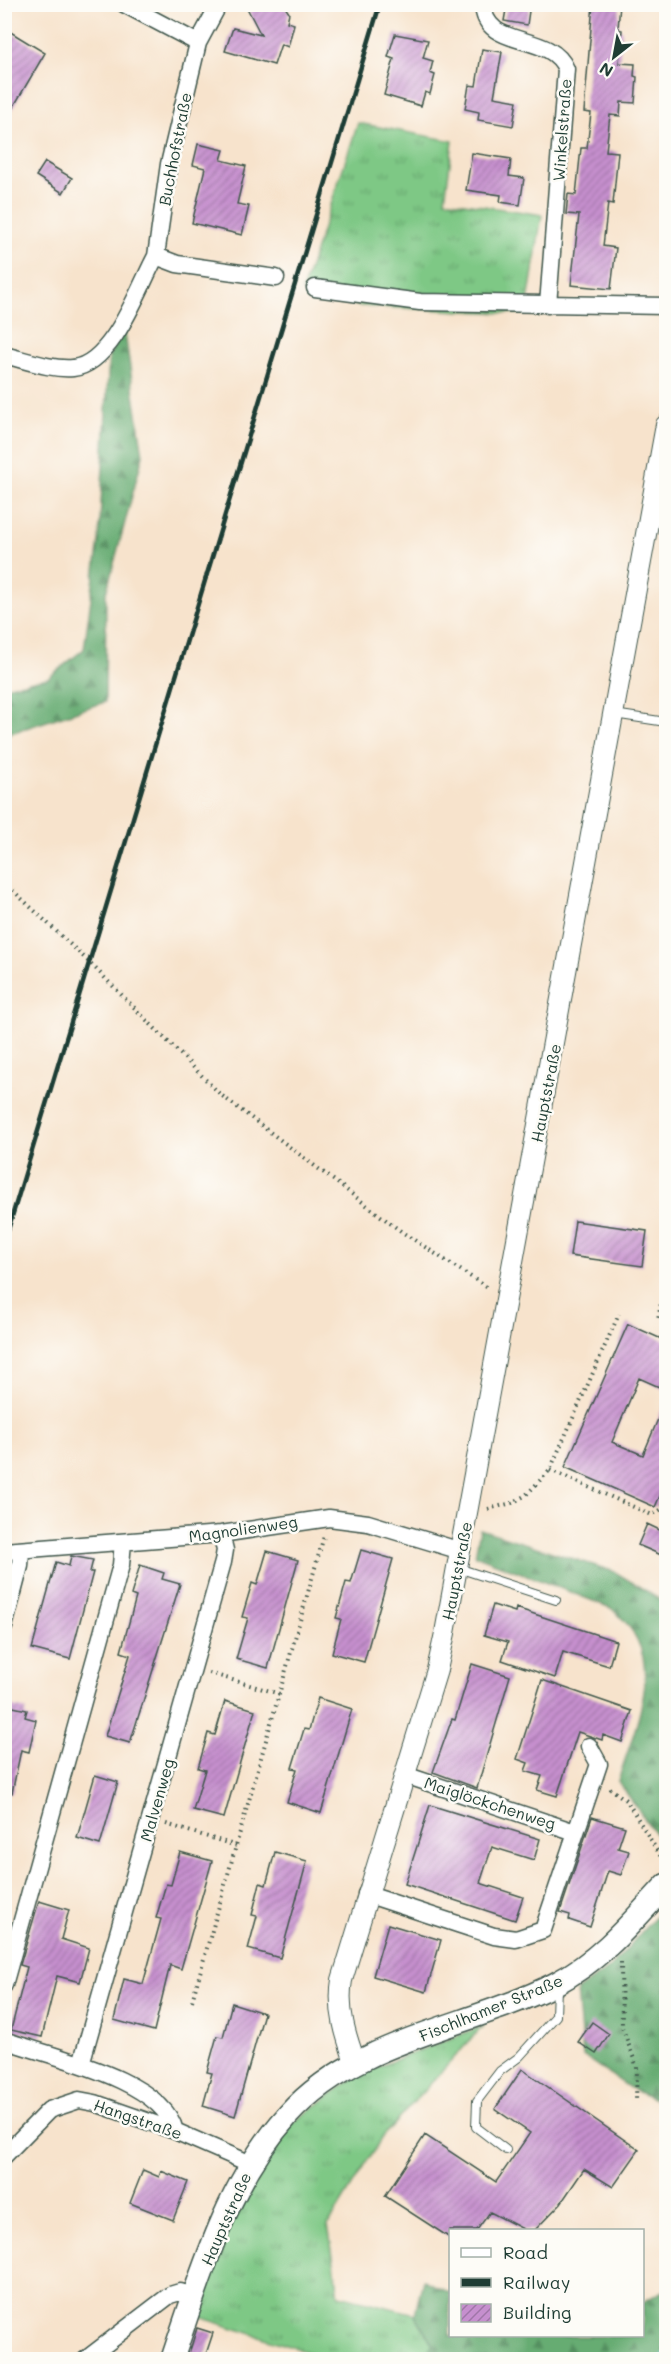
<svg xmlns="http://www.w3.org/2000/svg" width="671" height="2364" font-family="Mali,sans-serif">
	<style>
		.grass { fill: url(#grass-tufts); stroke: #4e825c; stroke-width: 1.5 }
		.forest { fill: url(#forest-firs); stroke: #427453; stroke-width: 1.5 }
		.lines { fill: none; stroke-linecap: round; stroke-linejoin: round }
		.stream { stroke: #5cc5d8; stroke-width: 6 }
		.building { fill: url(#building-hatch) }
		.service-casing { stroke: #3f564b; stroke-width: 10 }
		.minor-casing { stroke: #3f564b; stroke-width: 19 }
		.tertiary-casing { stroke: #3f564b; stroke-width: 22 }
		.secondary-casing { stroke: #3f564b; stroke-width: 25 }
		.path { stroke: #3f564b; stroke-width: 4; stroke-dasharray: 1.5 4.5; stroke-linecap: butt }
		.service { stroke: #fff; stroke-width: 8 }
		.minor { stroke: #fff; stroke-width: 16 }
		.tertiary { stroke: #fff; stroke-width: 20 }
		.secondary { stroke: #fff; stroke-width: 22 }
		.rail { stroke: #1f3d34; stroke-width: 4.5 }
		.labels { text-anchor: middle; stroke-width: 5; stroke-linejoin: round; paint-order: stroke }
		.street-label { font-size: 16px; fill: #1f3d34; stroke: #fdfcf7 }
	</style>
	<defs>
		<pattern id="grass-tufts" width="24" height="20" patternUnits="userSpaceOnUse" patternTransform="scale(1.5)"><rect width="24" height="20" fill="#7ec885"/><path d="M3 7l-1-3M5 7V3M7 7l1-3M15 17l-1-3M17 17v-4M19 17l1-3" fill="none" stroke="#67a46e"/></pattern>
		<pattern id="forest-firs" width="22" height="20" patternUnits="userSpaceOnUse" patternTransform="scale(1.5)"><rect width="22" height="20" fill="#66ac72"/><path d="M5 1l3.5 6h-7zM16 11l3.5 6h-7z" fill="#538d5e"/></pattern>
		<pattern id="building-hatch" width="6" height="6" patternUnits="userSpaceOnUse" patternTransform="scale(1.5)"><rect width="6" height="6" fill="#c68fce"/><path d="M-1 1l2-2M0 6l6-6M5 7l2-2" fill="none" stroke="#a076a8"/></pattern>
	</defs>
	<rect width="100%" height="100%" fill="#fdfcf7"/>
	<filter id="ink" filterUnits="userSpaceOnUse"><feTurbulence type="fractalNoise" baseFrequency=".0167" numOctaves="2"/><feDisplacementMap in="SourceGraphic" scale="12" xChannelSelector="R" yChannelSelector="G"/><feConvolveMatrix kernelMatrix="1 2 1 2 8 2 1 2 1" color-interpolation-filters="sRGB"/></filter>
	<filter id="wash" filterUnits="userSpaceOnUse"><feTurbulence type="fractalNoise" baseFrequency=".008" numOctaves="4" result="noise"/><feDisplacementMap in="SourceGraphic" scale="24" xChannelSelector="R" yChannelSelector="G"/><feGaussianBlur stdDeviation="1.35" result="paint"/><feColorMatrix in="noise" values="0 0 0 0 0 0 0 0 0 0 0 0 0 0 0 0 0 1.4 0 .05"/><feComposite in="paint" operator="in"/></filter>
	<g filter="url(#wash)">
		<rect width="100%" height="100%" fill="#f7e3cc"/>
		<!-- grass -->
		<path class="grass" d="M358 123 453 141 445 200 542 215 526 314 359 306 302 291Z
			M483 2026 382 2137 328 2225 339 2295 415 2314 433 2345 420 2359H329L197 2316 237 2207 291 2124 359 2074Z"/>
		<!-- forest -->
		<path class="forest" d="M124 327 143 455 106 593 105 702 5 735 4 687 48 678 84 649 99 541 109 356Z
			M480 1529 615 1572 666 1603V1849L618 1781C637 1720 671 1656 611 1608L475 1555Z
			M666 1904V2104L630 2088 583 2056 577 1990 610 1968Z
			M423 2280 450 2293V2336H642L643 2302 666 2289V2359H420L433 2345 415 2314Z"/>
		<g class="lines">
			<!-- stream -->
			<path class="stream" d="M663 2360 666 2356"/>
		</g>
		<g id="blocks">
			<!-- building -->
			<path class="building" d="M245 4H283L289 13 287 22 294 24 288 47 281 44 274 65 225 51 233 28 261 35Z
				M507 4H530L527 25 504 21Z
				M593 4H620L618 29 622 30 619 63 635 64 634 76 637 77 635 103 621 102 620 116 610 115 606 151 618 152 613 204 608 203 603 246 616 248 611 289 571 285 579 215 566 214 568 194 576 195 581 148H587L591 113 584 112Z
				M4 28 45 53 4 123Z
				M395 34 428 40 423 58 433 61 430 73 435 75 430 94 425 92 421 106 384 95 394 59 388 57Z
				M482 49 502 52 494 97 517 101 513 126 478 120 479 112 465 109 469 85 476 86Z
				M198 144 224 150 221 160 246 166 237 204 249 206 242 235 192 223 205 168 193 165Z
				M472 153 511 159 509 176 524 178 520 205 500 202 501 195 466 190Z
				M45 162 72 178 63 193 36 176Z
				M575 1221 647 1231 642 1266 570 1256Z
				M628 1324 666 1341V1390L639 1378 612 1442 643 1455 666 1400V1482L655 1507 565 1467Z
				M647 1524 666 1533V1557L638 1545Z
				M361 1550 393 1559 364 1662 332 1653 341 1619 336 1618 346 1582 351 1583Z
				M267 1551 298 1560 268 1668 236 1659 248 1618 242 1617 252 1583 257 1585Z
				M71 1556 93 1560 90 1572H93L70 1659 32 1649 56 1562 69 1566Z
				M140 1565 164 1573 162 1579 180 1584 130 1743 105 1736 130 1655 121 1652 136 1597 131 1595Z
				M493 1605 515 1612 516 1608 616 1641 609 1666 563 1652 555 1678 502 1660 508 1642 484 1635Z
				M472 1664 510 1676 477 1788 433 1772 452 1719 455 1720Z
				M542 1680 632 1711 622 1742 603 1735 602 1740 578 1732 557 1796 537 1790 542 1776 525 1771 528 1763 517 1759Z
				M318 1698 352 1709 321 1813 287 1802 297 1769 292 1768 304 1729 309 1730Z
				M225 1701 255 1710 224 1818 193 1810 205 1770 198 1768 208 1733 215 1735Z
				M4 1705 27 1710 25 1717 36 1720 29 1752 21 1750 12 1793H4Z
				M95 1775 118 1782 100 1845 77 1838Z
				M430 1805 540 1839 534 1860 492 1847 480 1883 523 1897 515 1920 405 1884Z
				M592 1817 625 1827 618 1848 629 1851 621 1875 608 1871 590 1927 569 1920 570 1915 560 1912Z
				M180 1852 212 1861 181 1969 170 1965 154 2031 114 2020 124 1979 143 1984 161 1919 156 1918 166 1884 171 1885Z
				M275 1852 307 1861 280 1958 248 1949 257 1916 252 1915 260 1883 266 1885Z
				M39 1901 69 1910 61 1939 89 1948 80 1982 57 1976 42 2037 11 2030 27 1967 20 1965Z
				M388 1924 441 1940 426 1992 373 1976Z
				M232 2003 264 2013 235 2116 203 2106 212 2073 207 2072 217 2036 223 2037Z
				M592 2022 609 2034 596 2054 578 2042Z
				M522 2069 639 2150 613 2187 584 2169 561 2203 535 2230H525L490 2212 477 2230H450V2238L385 2196 425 2135 496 2182 530 2133 495 2109Z
				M143 2170 159 2177 161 2171 188 2182 173 2220 130 2203Z
				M197 2328 213 2333 204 2360H187Z"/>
		</g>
	</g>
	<g filter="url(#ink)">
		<use href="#blocks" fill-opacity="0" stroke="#3f564b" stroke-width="1.5"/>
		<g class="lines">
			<defs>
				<path id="service" d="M614 714 666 722
					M458 1568 556 1600
					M506 2150 476 2127 477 2101 500 2071 519 2057 556 2016 557 1987"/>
				<path id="minor" d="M124 4 198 43
					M219 4 198 43 169 164 156 256 177 264 276 278
					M483 4C484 51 550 30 566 69L548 305
					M315 288 420 302 666 306
					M4 355C25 360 52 370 73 368 113 364 139 287 156 256
					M4 1551 221 1534 329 1518 368 1523 461 1551
					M4 1627 20 1566 21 1550
					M405 1775 575 1832
					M366 1894 494 1936 516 1939 543 1930 599 1764 589 1746
					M4 1985 121 1565 123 1542
					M4 2040C49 2056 163 2079 175 2131
					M81 2064 223 1562 225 1550 221 1534
					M4 2156 49 2110 79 2100 95 2103 175 2131 251 2164
					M85 2360 170 2295 180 2292 194 2296"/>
				<path id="tertiary" d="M356 2064C346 2037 337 2009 342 1980L437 1670 445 1633 666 425"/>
				<path id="secondary" d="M172 2360C201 2274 227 2183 288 2115 355 2039 469 2028 555 1984 601 1960 632 1922 666 1885"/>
			</defs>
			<!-- service casing -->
			<use href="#service" class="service-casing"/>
			<!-- minor casing -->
			<use href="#minor" class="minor-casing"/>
			<!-- tertiary casing -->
			<use href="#tertiary" class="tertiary-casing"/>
			<!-- secondary casing -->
			<use href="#secondary" class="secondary-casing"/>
			<!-- path -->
			<path class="path" d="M4 882 90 963 221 1095 402 1232 488 1288
				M666 1275 658 1320 666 1321
				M550 1470 652 1515 662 1509 666 1499
				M488 1509 512 1503 526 1495 550 1470 619 1314
				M209 1673 280 1694
				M610 1788 627 1801 666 1865
				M166 1824 237 1846
				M621 1962 622 2027 637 2067 636 2100
				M192 2001 324 1536"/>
			<!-- service -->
			<use href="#service" class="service"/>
			<!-- minor -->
			<use href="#minor" class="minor"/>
			<!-- tertiary -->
			<use href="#tertiary" class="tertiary"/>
			<!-- secondary -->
			<use href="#secondary" class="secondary"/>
			<!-- rail -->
			<path class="rail" d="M4 1243 380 4"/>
		</g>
	</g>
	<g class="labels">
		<!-- street labels -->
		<g class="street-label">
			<text transform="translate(562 130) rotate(-86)" y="6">Winkelstraße</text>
			<text transform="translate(175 149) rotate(-79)" y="6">Buchhofstraße</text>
			<text transform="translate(546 1093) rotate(-79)" y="6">Hauptstraße</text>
			<text transform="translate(243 1529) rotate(-8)" y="6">Magnolienweg</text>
			<text transform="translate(457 1571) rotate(-79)" y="6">Hauptstraße</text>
			<text transform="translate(157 1800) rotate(-74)" y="6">Malvenweg</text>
			<text transform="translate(490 1803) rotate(18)" y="6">Maiglöckchenweg</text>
			<text transform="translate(491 2008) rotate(-22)" y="6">Fischlhamer Straße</text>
			<text transform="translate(138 2119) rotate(19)" y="6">Hangstraße</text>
			<text transform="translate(226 2219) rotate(-66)" y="6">Hauptstraße</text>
		</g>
	</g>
	<!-- margin -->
	<rect width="671" height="2364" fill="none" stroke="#fdfcf7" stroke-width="24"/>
	<!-- legend -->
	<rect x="449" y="2229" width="195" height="108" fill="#fdfcf7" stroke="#a4b0a9" stroke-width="1.5"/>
	<rect x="461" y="2248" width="30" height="9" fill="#ffffff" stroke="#a4b0a9" stroke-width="1.5"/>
	<text x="503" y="2259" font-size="18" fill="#1f3d34">Road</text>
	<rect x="461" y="2278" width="30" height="9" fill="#1f3d34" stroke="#a4b0a9" stroke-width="1.5"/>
	<text x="503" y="2289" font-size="18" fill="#1f3d34">Railway</text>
	<rect x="461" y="2304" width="30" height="18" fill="url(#building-hatch)" stroke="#a4b0a9" stroke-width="1.5"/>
	<text x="503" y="2319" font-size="18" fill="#1f3d34">Building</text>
	<!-- north arrow -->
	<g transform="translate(614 57) rotate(211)" stroke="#fdfcf7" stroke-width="4.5" paint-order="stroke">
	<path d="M0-4.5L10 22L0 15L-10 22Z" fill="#1f3d34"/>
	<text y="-9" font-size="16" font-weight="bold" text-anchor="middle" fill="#1f3d34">N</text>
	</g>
</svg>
